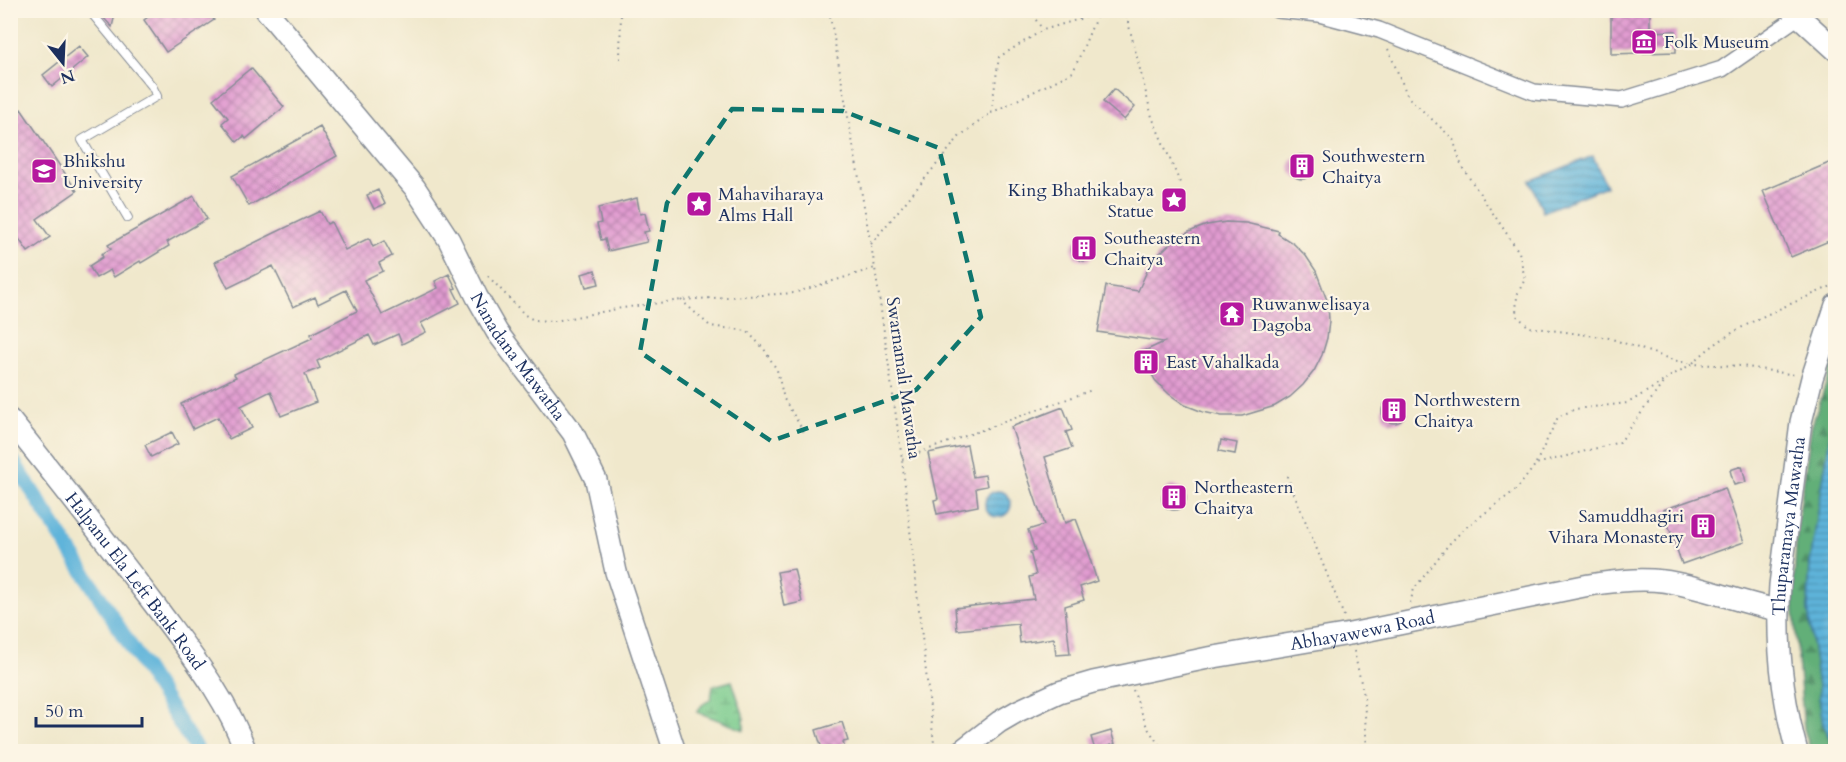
<svg xmlns="http://www.w3.org/2000/svg" width="1846" height="762" font-family="Cardo,serif">
	<style>
		.forest { fill: url(#forest-firs); stroke: #3e6f6b; stroke-width: 1.5 }
		.wetland { fill: url(#wetland-marsh); stroke: #4a7d76; stroke-width: 1.5 }
		.water { fill: url(#water-rules); stroke: #3c729c; stroke-width: 1.5 }
		.lines { fill: none; stroke-linecap: round; stroke-linejoin: round }
		.canal { stroke: #5eb4da; stroke-width: 15 }
		.building { fill: url(#building-cross-hatch) }
		.service-casing { stroke: #868c95; stroke-width: 10 }
		.minor-casing { stroke: #868c95; stroke-width: 18 }
		.secondary-casing { stroke: #868c95; stroke-width: 24 }
		.path { stroke: #868c95; stroke-width: 2; stroke-dasharray: 1.5 4.5; stroke-linecap: butt }
		.service { stroke: #fff; stroke-width: 8 }
		.minor { stroke: #fff; stroke-width: 15 }
		.secondary { stroke: #fff; stroke-width: 21 }
		.marked { fill: none; stroke: #0f766e; stroke-width: 4.5; stroke-dasharray: 12 8; stroke-linejoin: round }
		.labels { text-anchor: middle; stroke-width: 4.5; stroke-linejoin: round; paint-order: stroke }
		.poi-label { font-size: 18px; fill: #1b2f5e; stroke: #fcf5e5; text-anchor: start }
		.street-label { font-size: 18px; fill: #1b2f5e; stroke: #fcf5e5 }
	</style>
	<defs>
		<pattern id="forest-firs" width="22" height="20" patternUnits="userSpaceOnUse" patternTransform="scale(1.5)"><rect width="22" height="20" fill="#62af78"/><path d="M5 1l3.5 6h-7zM16 11l3.5 6h-7z" fill="#508f66"/></pattern>
		<pattern id="wetland-marsh" width="20" height="14" patternUnits="userSpaceOnUse" patternTransform="scale(1.5)"><rect width="20" height="14" fill="#79cb8d"/><path d="M1 5h8M5 5V1M11 12h8M15 12V8" fill="none" stroke="#62a576"/></pattern>
		<pattern id="water-rules" width="6" height="5" patternUnits="userSpaceOnUse" patternTransform="scale(1.5)"><rect width="6" height="5" fill="#5eb4da"/><path d="M0 2.5h6" fill="none" stroke="#4d93b4"/></pattern>
		<pattern id="building-cross-hatch" width="8" height="8" patternUnits="userSpaceOnUse" patternTransform="scale(1.5)"><rect width="8" height="8" fill="#e19bd0"/><path d="M0 0l8 8M0 8l8-8" fill="none" stroke="#b67fac"/></pattern>
	</defs>
	<rect width="100%" height="100%" fill="#fcf5e5"/>
	<filter id="ink" filterUnits="userSpaceOnUse"><feTurbulence type="fractalNoise" baseFrequency=".0167" numOctaves="2"/><feDisplacementMap in="SourceGraphic" scale="12" xChannelSelector="R" yChannelSelector="G"/><feConvolveMatrix kernelMatrix="1 2 1 2 8 2 1 2 1" color-interpolation-filters="sRGB"/></filter>
	<filter id="wash" filterUnits="userSpaceOnUse"><feTurbulence type="fractalNoise" baseFrequency=".008" numOctaves="4" result="noise"/><feDisplacementMap in="SourceGraphic" scale="24" xChannelSelector="R" yChannelSelector="G"/><feGaussianBlur stdDeviation="1.35" result="paint"/><feColorMatrix in="noise" values="0 0 0 0 0 0 0 0 0 0 0 0 0 0 0 0 0 1.4 0 .05"/><feComposite in="paint" operator="in"/></filter>
	<g filter="url(#wash)">
		<rect width="100%" height="100%" fill="#f0e8cc"/>
		<!-- forest -->
		<path class="forest" d="M1835 357V428L1830 437 1810 564 1808 609 1823 725 1835 751 1811 752 1804 729 1793 600 1797 529 1811 428Z"/>
		<!-- wetland -->
		<path class="wetland" d="M732 681 744 717V730L697 712 702 705 711 699 713 686Z"/>
		<!-- water -->
		<path class="water" d="M1593 156 1606 186 1543 212 1530 181Z
			M1835 428H1836L1835 748 1823 725 1808 609 1810 564 1830 437Z
			M985 504a13 13 0 1 1 26 0a13 13 0 1 1-26 0Z"/>
		<g class="lines">
			<!-- canal -->
			<path class="canal" d="M10 456 198 752"/>
		</g>
		<g id="blocks">
			<!-- building -->
			<path class="building" d="M104 10H116L112 27 103 17Z
				M158 10H208L214 20 166 52 144 20Z
				M1611 10H1650V32L1676 31V52L1611 54Z
				M79 46 88 57 52 87 43 75Z
				M251 68 284 107 246 139 244 136 237 142 222 123 228 118 213 99Z
				M1114 89 1135 107 1124 120 1103 102Z
				M21 109 77 191 37 219 50 237 28 252 10 226V116Z
				M320 127 337 156 249 206 232 176Z
				M1290 167a12 12 0 1 1 24 0a12 12 0 1 1-24 0Z
				M1836 160V238L1791 257 1763 191Z
				M378 190 385 204 374 209 367 195Z
				M194 196 207 219 167 242 169 246 141 263 140 261 114 277 110 270 96 278 89 266 103 257 101 254 111 249 108 245Z
				M637 198 640 214 645 213 649 231 644 232 647 242 608 251 605 239 601 240 597 224 601 223 598 208Z
				M320 211 327 224 331 222 345 250 369 238 373 247 384 241 392 256 379 263 383 271 364 280 382 315 438 288 435 281 449 274 456 288 453 289 460 303 421 323 426 332 402 344 398 334 374 345 369 335 317 361 320 368 305 374 316 402 281 416 271 391 241 406 252 428 229 439 218 417 193 429 181 404 236 377 234 374 312 338 311 334 357 311 346 290 318 304 315 297 293 307 273 266 228 288 215 262Z
				M1226 222 1246 223 1279 231 1278 234 1294 244 1306 256 1316 271 1328 303 1329 321 1327 338 1322 355 1314 371 1303 385 1290 397 1275 406 1242 416H1222L1203 412 1185 405 1169 394 1155 380 1149 369 1145 371 1138 354 1164 342 1098 332 1106 286 1138 291 1147 271 1158 255 1172 242 1189 232 1207 225Z
				M1072 249a12 12 0 1 1 24 0a12 12 0 1 1-24 0Z
				M595 270 599 284 586 287 582 274Z
				M1382 411a12 12 0 1 1 24 0a12 12 0 1 1-24 0Z
				M1063 407 1072 430 1066 432 1072 448 1045 457 1065 523 1076 519 1090 556H1089L1097 581 1080 587 1084 600 1065 606 1070 654 1056 655 1054 638 1020 643 1018 624 957 630 955 608 1034 599 1029 577 1036 575 1030 552 1035 551 1028 530 1044 525 1011 427Z
				M172 432 178 444 151 457 145 445Z
				M1221 440 1237 443 1235 454 1219 451Z
				M967 445 973 477 985 475 987 486 976 488 978 506 937 514 934 500 938 499 928 453Z
				M1742 466 1746 482 1734 485 1730 470Z
				M1162 498a12 12 0 1 1 24 0a12 12 0 1 1-24 0Z
				M1725 488 1744 542 1682 564 1663 510Z
				M794 569 802 602 784 606 777 572Z
				M842 722 848 741 843 742 846 752H831L830 746 822 749 816 730Z
				M1111 731 1115 744 1095 750 1091 737Z"/>
		</g>
	</g>
	<g filter="url(#ink)">
		<use href="#blocks" fill-opacity="0" stroke="#868c95" stroke-width="1.5"/>
		<g class="lines">
			<defs>
				<path id="service" d="M89 10 152 86 157 96 82 140 128 218"/>
				<path id="minor" d="M1277 10 1319 14 1379 30 1534 92 1622 100 1722 69 1799 16"/>
				<g id="secondary">
					<path id="s1" d="M266 10 415 188 449 240 477 297 497 332 573 433 596 480 616 572 675 752"/>
					<path d="M1792 10 1836 50"/>
					<path id="s2" d="M10 420C60 482 109 545 157 608 190 653 227 698 246 752"/>
					<path id="s3" d="M960 752 999 722 1018 711 1059 692 1093 682 1208 658 1350 634 1589 585C1614 581 1638 578 1663 581 1702 586 1739 603 1779 610"/>
					<path id="s4" d="M1797 752C1782 697 1776 642 1780 585L1801 422 1812 378 1836 305"/>
				</g>
			</defs>
			<!-- service casing -->
			<use href="#service" class="service-casing"/>
			<!-- minor casing -->
			<use href="#minor" class="minor-casing"/>
			<!-- secondary casing -->
			<use href="#secondary" class="secondary-casing"/>
			<!-- path -->
			<path class="path" d="M829 10 875 268 902 459 935 752
				M1029 10 1043 30
				M1125 10 1152 117 1181 185
				M1388 49 1408 97 1453 139 1462 167 1519 252 1525 279 1517 295 1516 315 1529 327 1609 338 1673 360 1692 364C1729 326 1788 306 1836 284
				M620 59 621 10
				M991 113 1073 72 1097 15 1083 10
				M871 244 960 136 991 113 999 57 1043 30 1110 10
				M488 276 525 315 534 320 555 321 622 308 681 300 794 293 875 268
				M681 300 710 326 747 331 764 349 777 370 784 399 804 432
				M902 459 1092 390
				M1536 463 1558 417 1575 409 1628 403 1664 381
				M1287 476 1344 616
				M1410 603 1414 589 1449 544 1465 528 1517 489 1536 464 1620 442 1666 379 1692 364 1742 366 1795 375
				M1354 651 1364 696 1367 752
				M1133 690 1147 727 1164 752"/>
			<!-- service -->
			<use href="#service" class="service"/>
			<!-- minor -->
			<use href="#minor" class="minor"/>
			<!-- secondary -->
			<use href="#secondary" class="secondary"/>
		</g>
	</g>
	<!-- marked area -->
	<path class="marked" d="M732 109 843 111 939 148 981 317 916 390 771 441 640 352 667 203Z"/>
	<!-- icons -->
	<defs>
		<symbol id="museum-square" viewBox="-11 -11 22 22"><rect x="-9" y="-9" width="18" height="18" rx="4" fill="#b5179e" stroke="#fcf5e5"/><path d="M0-6L6-3V-2H-6V-3ZM-5-1h2V3h-2ZM-1-1h2V3h-2ZM3-1h2V3H3ZM-6 4H6V6H-6Z" fill="#fff"/></symbol>
		<symbol id="building-square" viewBox="-11 -11 22 22"><rect x="-9" y="-9" width="18" height="18" rx="4" fill="#b5179e" stroke="#fcf5e5"/><path d="M-4-6H4V6H1V3H-1V6H-4ZM-2.5-4.3h1.7v1.8h-1.7ZM.8-4.3h1.7v1.8H.8ZM-2.5-1h1.7V.8h-1.7ZM.8-1h1.7V.8H.8Z" fill="#fff"/></symbol>
		<symbol id="university-square" viewBox="-11 -11 22 22"><rect x="-9" y="-9" width="18" height="18" rx="4" fill="#b5179e" stroke="#fcf5e5"/><path d="M0-5L7-2L0 1L-7-2ZM-4 1L0 2.5L4 1V4Q0 6-4 4Z" fill="#fff"/></symbol>
		<symbol id="sight-square" viewBox="-11 -11 22 22"><rect x="-9" y="-9" width="18" height="18" rx="4" fill="#b5179e" stroke="#fcf5e5"/><path d="M0-6L1.8-2.2L6-1.7L2.9 1.2L3.7 5.4L0 3.3L-3.7 5.4L-2.9 1.2L-6-1.7L-1.8-2.2Z" fill="#fff"/></symbol>
		<symbol id="temple-square" viewBox="-11 -11 22 22"><rect x="-9" y="-9" width="18" height="18" rx="4" fill="#b5179e" stroke="#fcf5e5"/><path d="M0-6L5-2H3V0L6.5 2.5H4V6H1.5V3h-3V6H-4V2.5H-6.5L-3 0V-2H-5Z" fill="#fff"/></symbol>
	</defs>
	<g fill-rule="evenodd">
		<use href="#museum-square" x="1629" y="27" width="30" height="30"/>
		<use href="#building-square" x="1287" y="151" width="30" height="30"/>
		<use href="#university-square" x="29" y="156" width="30" height="30"/>
		<use href="#sight-square" x="1159" y="185" width="30" height="30"/>
		<use href="#sight-square" x="684" y="189" width="30" height="30"/>
		<use href="#building-square" x="1069" y="233" width="30" height="30"/>
		<use href="#temple-square" x="1217" y="299" width="30" height="30"/>
		<use href="#building-square" x="1131" y="347" width="30" height="30"/>
		<use href="#building-square" x="1379" y="395" width="30" height="30"/>
		<use href="#building-square" x="1159" y="482" width="30" height="30"/>
		<use href="#building-square" x="1688" y="511" width="30" height="30"/>
	</g>
	<g class="labels">
		<!-- poi labels -->
		<g class="poi-label">
			<text x="1664" y="48">Folk Museum</text>
			<text x="1322" y="162">Southwestern<tspan x="1322" dy="21">Chaitya</tspan></text>
			<text x="63" y="167">Bhikshu<tspan x="63" dy="21">University</tspan></text>
			<text x="1154" y="196" text-anchor="end">King Bhathikabaya<tspan x="1154" dy="21">Statue</tspan></text>
			<text x="718" y="200">Mahaviharaya<tspan x="718" dy="21">Alms Hall</tspan></text>
			<text x="1104" y="244">Southeastern<tspan x="1104" dy="21">Chaitya</tspan></text>
			<text x="1252" y="310">Ruwanwelisaya<tspan x="1252" dy="21">Dagoba</tspan></text>
			<text x="1166" y="368">East Vahalkada</text>
			<text x="1414" y="406">Northwestern<tspan x="1414" dy="21">Chaitya</tspan></text>
			<text x="1194" y="493">Northeastern<tspan x="1194" dy="21">Chaitya</tspan></text>
			<text x="1684" y="522" text-anchor="end">Samuddhagiri<tspan x="1684" dy="21">Vihara Monastery</tspan></text>
		</g>
		<!-- street labels -->
		<g class="street-label">
			<text dy="6" stroke="none"><textPath href="#s1" startOffset="430">Nanadana Mawatha</textPath></text>
			<text transform="translate(904 378) rotate(82)" y="6">Swarnamali Mawatha</text>
			<text dy="6" stroke="none"><textPath href="#s4" startOffset="228">Thuparamaya Mawatha</textPath></text>
			<text dy="6" stroke="none"><textPath href="#s2" startOffset="204">Halpanu Ela Left Bank Road</textPath></text>
			<text dy="6" stroke="none"><textPath href="#s3" startOffset="426">Abhayawewa Road</textPath></text>
		</g>
	</g>
	<!-- margin -->
	<rect width="1846" height="762" fill="none" stroke="#fcf5e5" stroke-width="36"/>
	<!-- north arrow -->
	<g transform="translate(63 63) rotate(162)" stroke="#fcf5e5" stroke-width="4.5" paint-order="stroke">
	<path d="M0-4.5L10 22L0 15L-10 22Z" fill="#1b2f5e"/>
	<text y="-9" font-size="16" font-weight="bold" text-anchor="middle" fill="#1b2f5e">N</text>
	</g>
	<!-- scale -->
	<path d="M36 717v9h106v-9" fill="none" stroke="#1b2f5e" stroke-width="3"/>
	<text x="45" y="717" font-size="18" fill="#1b2f5e" stroke="#fcf5e5" stroke-width="4.5" paint-order="stroke">50 m</text>
</svg>
